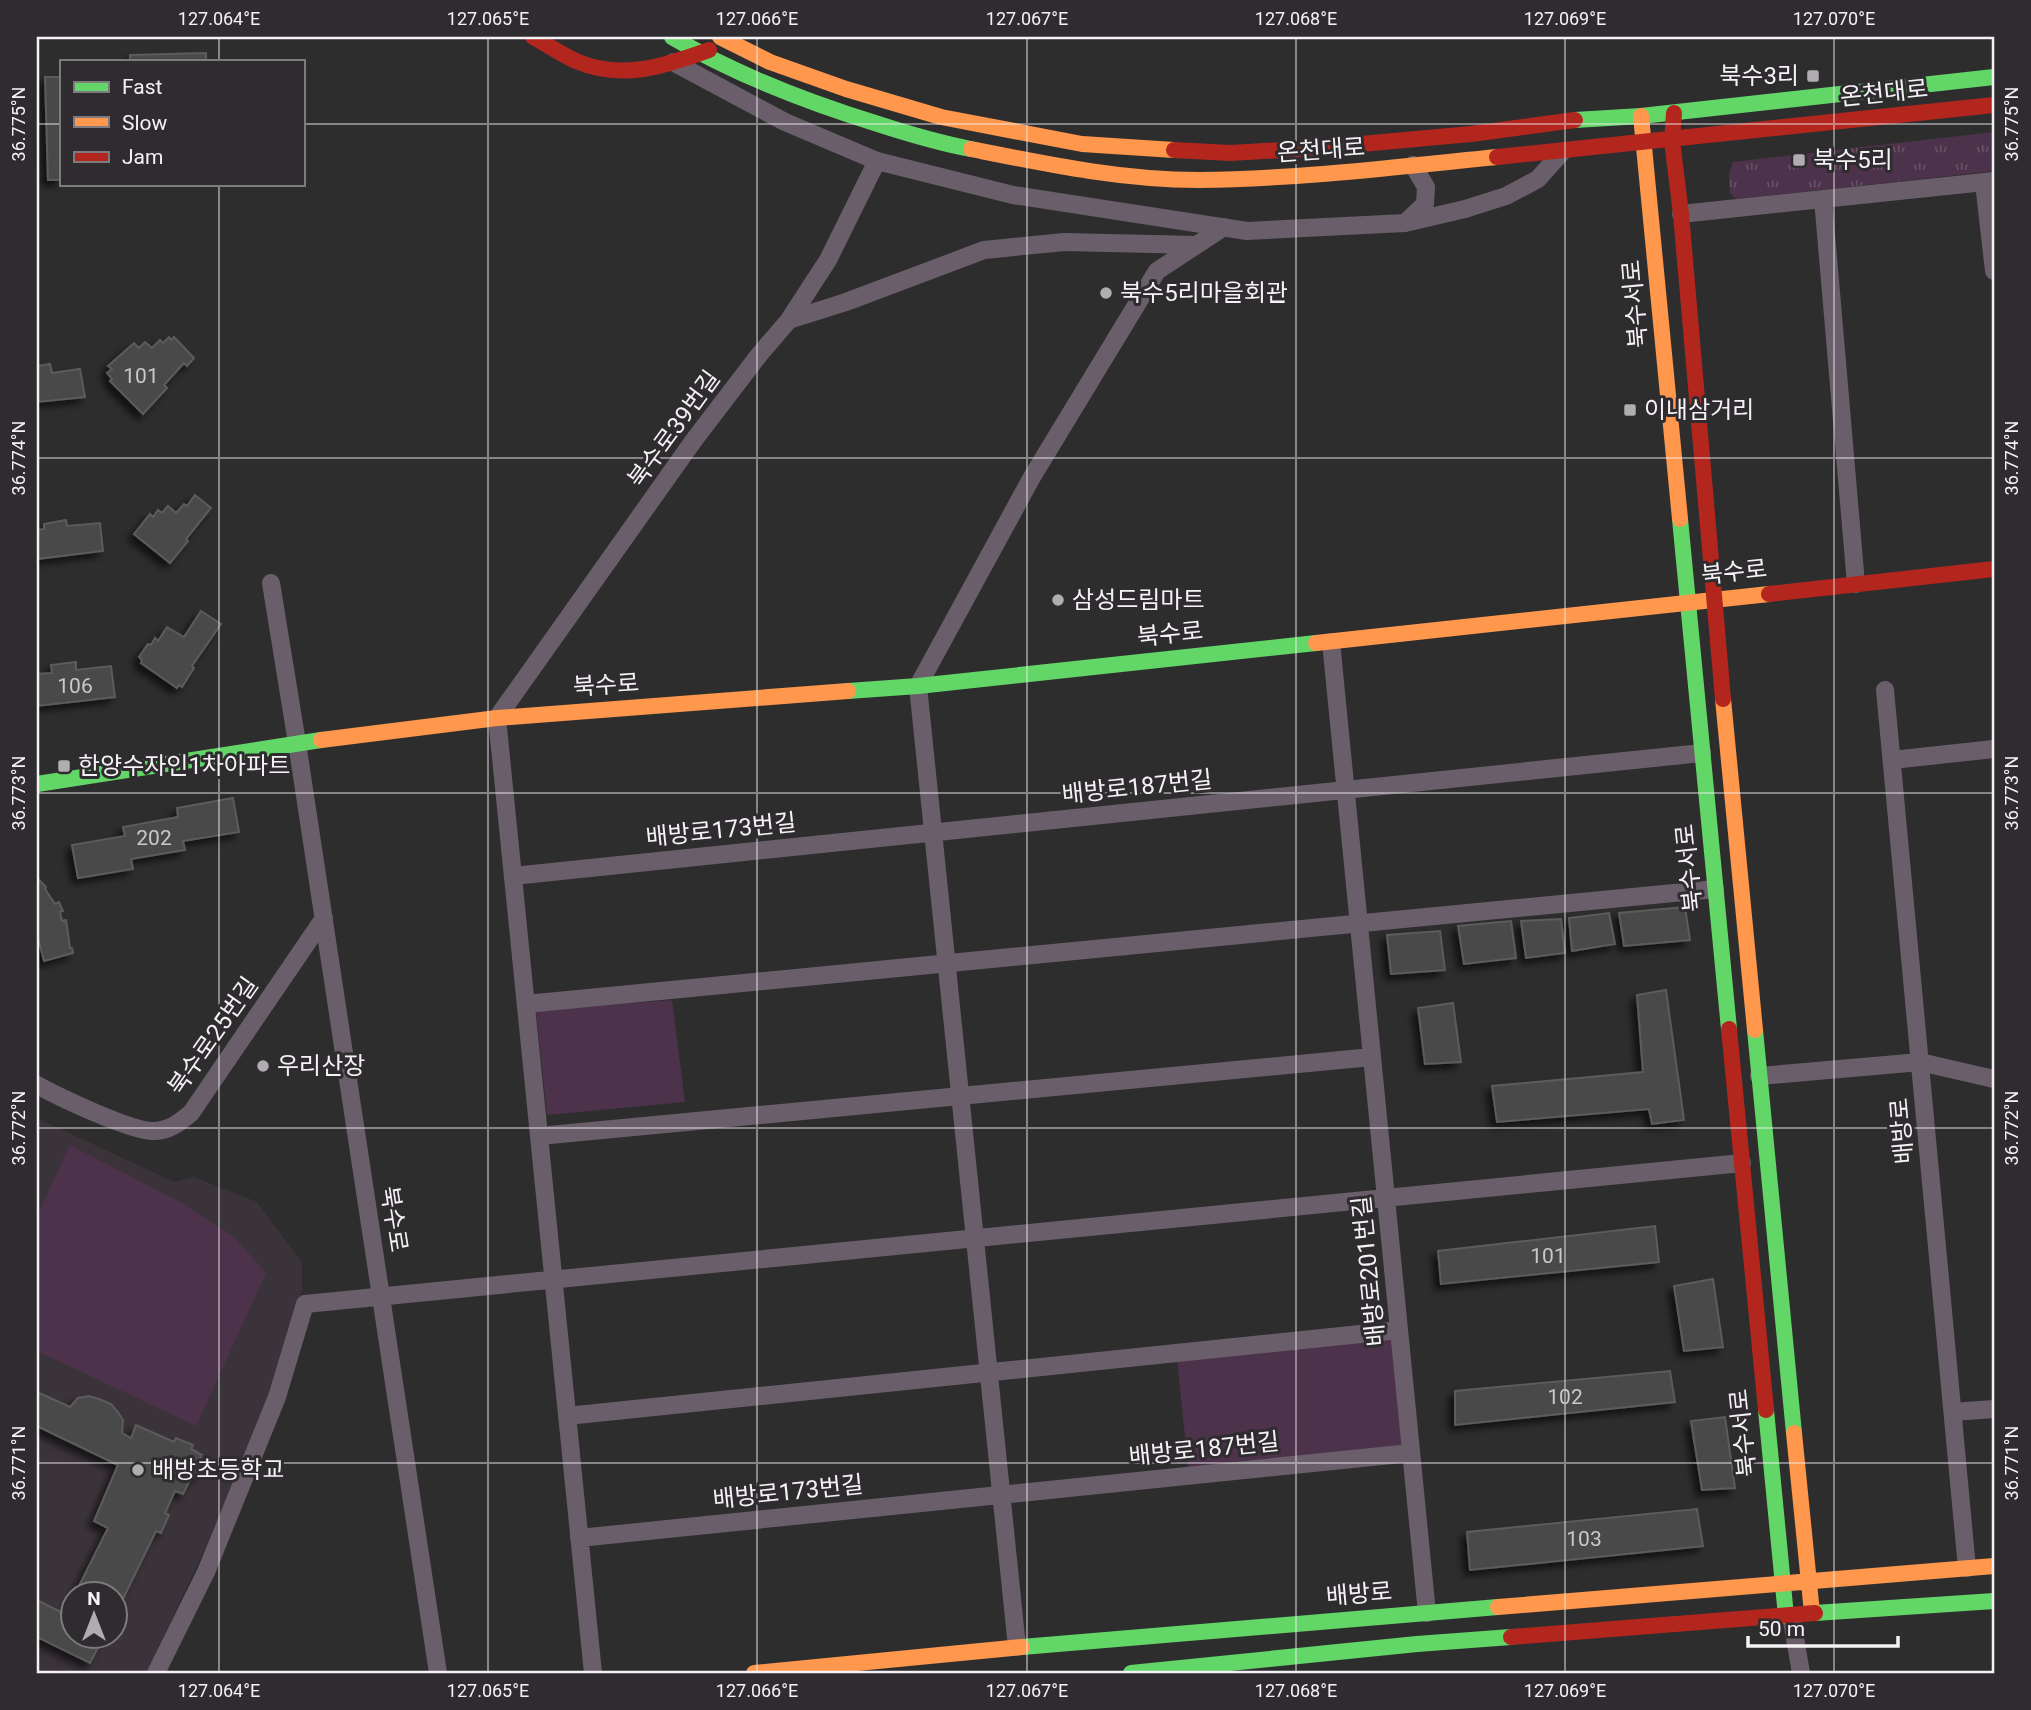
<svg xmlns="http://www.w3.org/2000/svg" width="2031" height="1710" font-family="Roboto,'Noto Sans KR',sans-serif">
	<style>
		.built { fill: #3a3339; fill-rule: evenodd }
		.grass { fill: url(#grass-tufts) }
		.park { fill: #4d324c }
		.building { fill: #4a4949; stroke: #5b5b5b; stroke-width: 2; filter: url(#shadow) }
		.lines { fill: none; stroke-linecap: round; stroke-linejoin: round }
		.street { stroke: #6a5e6a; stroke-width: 18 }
		.fast { stroke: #63d668; stroke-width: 16 }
		.slow { stroke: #ff974d; stroke-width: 16 }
		.jam { stroke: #b3261e; stroke-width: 16 }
		.ticks { fill: none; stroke: #f4f2f4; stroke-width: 2; stroke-opacity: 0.45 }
		.poi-dot { fill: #afadaf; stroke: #2f2c2f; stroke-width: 2.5 }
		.labels { text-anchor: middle; stroke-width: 6; stroke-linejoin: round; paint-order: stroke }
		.number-label { font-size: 21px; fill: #cac8c9 }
		.poi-label { font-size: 24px; fill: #f4f2f4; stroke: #2f2c2f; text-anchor: start }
		.street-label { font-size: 24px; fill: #f4f2f4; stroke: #2f2c2f }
		.neatline { fill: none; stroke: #f4f2f4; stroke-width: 2.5 }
		.ticks-label { font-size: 18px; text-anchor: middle; fill: #f4f2f4 }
	</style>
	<defs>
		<pattern id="grass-tufts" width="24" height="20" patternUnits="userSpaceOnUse" patternTransform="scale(1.75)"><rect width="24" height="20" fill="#4d324c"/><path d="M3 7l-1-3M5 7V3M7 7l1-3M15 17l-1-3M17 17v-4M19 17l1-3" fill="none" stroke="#675066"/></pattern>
		<filter id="shadow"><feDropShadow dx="-5.5" dy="5.5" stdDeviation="3.5" flood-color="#0009"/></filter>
	</defs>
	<rect width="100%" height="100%" fill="#2e2d2e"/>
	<!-- built -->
	<path class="built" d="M37 1118 174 1182 194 1177 257 1202 302 1262V1290L273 1390 204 1551 146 1673H37ZM74 1594H116V1636H74Z"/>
	<!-- grass -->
	<path class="grass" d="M1994 132V171L1736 199 1730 193 1729 174 1733 162Z"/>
	<!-- park -->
	<path class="park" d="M672 1000 685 1102 547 1115 536 1011Z
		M70 1145 180 1202 235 1238 266 1273 196 1426 37 1351V1216Z
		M1405 1334 1416 1452 1189 1475 1177 1359Z"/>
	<!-- building -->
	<path class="building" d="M206 53V61H130V55Z
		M45 77H61V180H48Z
		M169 337 171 340 174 337 194 358 187 366 184 363 164 385 167 388 143 414 110 381 112 379 107 373 112 369 108 366 134 343 139 348 145 342 152 348 160 340 163 343Z
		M50 364 52 373 80 369 85 397 37 402V366Z
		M195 495 211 508 186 539 188 541 170 563 134 534 150 514 153 517 158 510 162 513 168 506 176 513 184 504 187 506Z
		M66 520 67 526 100 523 103 551 37 559V530L44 529V524Z
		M201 611 221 624 192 666 194 668 182 687 179 685 177 688 141 663 142 660 139 657 148 644 151 645 155 638 158 641 167 627 184 637Z
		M76 662V670L111 666 115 697 37 706V674L52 673 51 665Z
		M233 798 239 832 183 841 185 850 131 859 133 869 78 878 72 845 125 836 123 827 178 817 177 808Z
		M38 879 46 887 45 889 55 904 59 902 63 911 60 912 62 921 66 920 70 948H72L73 953 44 961 37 934Z
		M1685 907 1690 940 1624 946 1619 913Z
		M1609 913 1615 944 1572 951 1569 918Z
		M1561 919 1565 953 1526 958 1521 921Z
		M1511 921 1516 958 1464 964 1458 926Z
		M1440 931 1445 970 1391 974 1387 935Z
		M1666 990 1684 1120 1652 1124 1649 1109 1497 1122 1492 1086 1643 1072 1637 995Z
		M1453 1003 1461 1062 1425 1064 1418 1008Z
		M1655 1226 1659 1262 1441 1284 1438 1251Z
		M1713 1279 1723 1347 1684 1351 1674 1286Z
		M1670 1371 1675 1402 1455 1425V1391Z
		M37 1392 70 1407 78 1398 89 1396 99 1399 111 1404 118 1412 123 1420 122 1433 131 1438 136 1425 174 1442 176 1438 193 1445 191 1449 202 1455 198 1462 202 1465 196 1477 192 1476 183 1494 175 1491 165 1513 169 1515 161 1533 156 1531 116 1613V1594H75L108 1528 94 1521 118 1465 37 1426Z
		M1725 1417 1735 1488 1702 1490 1691 1421Z
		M1697 1509 1703 1546 1470 1570 1467 1532Z
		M74 1597V1636H104L90 1663 37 1637V1600L65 1614Z"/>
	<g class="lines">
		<!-- street -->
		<path class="street" d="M673 62 785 122 877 161 1013 195 1247 231 1405 223 1465 209 1506 196 1538 179 1562 152
			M1984 183 1994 271
			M1823 199 1856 584
			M1681 214 1994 181
			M1405 223 1425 204 1426 187 1413 165
			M789 320 846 302 984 250 1064 242 1197 245
			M271 583 297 743 438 1673
			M1331 642 1427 1613
			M1885 690 1967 1568
			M1892 760 1994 749
			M513 876 1702 753
			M526 1004 1715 889
			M1759 1076 1920 1062 1994 1079
			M37 1085C59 1097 130 1131 153 1131 169 1131 179 1123 191 1113L324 918
			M539 1136 1372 1057
			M1953 1412 1994 1409
			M567 1416 1399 1330
			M579 1538 1411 1453
			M1791 1615 1801 1673
			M1017 1647 918 686 1032 477 1157 271 1224 227
			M156 1673 206 1572 277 1397 305 1304 1742 1163
			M593 1673 497 718 694 440 759 355 789 320 828 260 877 161"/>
		<!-- fast -->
		<path class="fast" d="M672 37C736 75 807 102 878 124 909 134 939 143 971 149
			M1575 120 1641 116 1994 77
			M1680 519 1729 1029
			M848 691 918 686 1316 643
			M37 784 321 740
			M1755 1030 1794 1433
			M1766 1410 1786 1616
			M1815 1613 1994 1601
			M1022 1647 1498 1607
			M1131 1673 1417 1644 1511 1637"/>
		<!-- slow -->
		<path class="slow" d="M720 37 770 62 846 89 941 117 1082 144 1174 150
			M1641 116 1680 519
			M971 149C1046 164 1121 180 1199 180 1298 179 1398 167 1497 157
			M1316 643 1769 594
			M1723 699 1755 1030
			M321 740 497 718 848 691
			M1794 1433 1812 1613
			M1498 1607 1994 1566
			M754 1673 1022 1647"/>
		<!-- jam -->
		<path class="jam" d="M533 37C548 45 561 54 576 61 622 81 665 66 709 50
			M1674 113 1672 141 1681 214 1723 699
			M1174 150 1230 153 1317 148 1471 134 1575 120
			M1497 157 1994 105
			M1769 594 1994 569
			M1729 1029 1766 1410
			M1511 1637 1815 1613"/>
	</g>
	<!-- ticks -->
	<path class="ticks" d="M219 37V61M488 37V1673M757 37V1673M1027 37V1673M1296 37V1673M1565 37V1673M1834 37V1673M37 124H61M303 124H1994M219 184V1673M37 458H1994M37 793H1994M37 1128H1994M37 1463H1994"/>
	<!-- markers -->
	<g class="poi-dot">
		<rect x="1806" y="69" width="14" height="14" rx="3.5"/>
		<rect x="1792" y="153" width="14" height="14" rx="3.5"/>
		<circle cx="1106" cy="293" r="7"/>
		<rect x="1623" y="403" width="14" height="14" rx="3.5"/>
		<circle cx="1058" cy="600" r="7"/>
		<rect x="57" y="759" width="14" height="14" rx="3.5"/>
		<circle cx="263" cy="1066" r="7"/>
		<circle cx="138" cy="1470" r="7"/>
	</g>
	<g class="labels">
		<!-- number labels -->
		<g class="number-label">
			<text x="141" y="383">101</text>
			<text x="75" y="693">106</text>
			<text x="154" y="845">202</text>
			<text x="1548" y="1263">101</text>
			<text x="1565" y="1404">102</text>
			<text x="1584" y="1546">103</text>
		</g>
		<!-- poi labels -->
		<g class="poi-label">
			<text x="1799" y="84" text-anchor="end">북수3리</text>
			<text x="1813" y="168">북수5리</text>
			<text x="1120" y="301">북수5리마을회관</text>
			<text x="1644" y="418">이내삼거리</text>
			<text x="1072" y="608">삼성드림마트</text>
			<text x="78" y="774">한양수자인1차아파트</text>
			<text x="277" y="1074">우리산장</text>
			<text x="152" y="1478">배방초등학교</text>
		</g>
		<!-- street labels -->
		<g class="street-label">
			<text transform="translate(1884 93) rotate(-6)" y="8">온천대로</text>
			<text transform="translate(1321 150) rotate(-4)" y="8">온천대로</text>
			<text transform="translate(1635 304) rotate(-95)" y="8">북수서로</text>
			<text transform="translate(674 429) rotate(-54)" y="8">북수로39번길</text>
			<text transform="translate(1734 572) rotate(-6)" y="8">북수로</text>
			<text transform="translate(1170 634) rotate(-6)" y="8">북수로</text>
			<text transform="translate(606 685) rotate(-4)" y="8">북수로</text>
			<text transform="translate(1137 787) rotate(-6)" y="8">배방로187번길</text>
			<text transform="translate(721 830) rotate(-6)" y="8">배방로173번길</text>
			<text transform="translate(1689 868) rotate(-96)" y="8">북수서로</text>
			<text transform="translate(213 1036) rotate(-55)" y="8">북수로25번길</text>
			<text transform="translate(1902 1131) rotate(-95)" y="8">배방로</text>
			<text transform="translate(394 1219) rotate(81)" y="8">북수로</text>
			<text transform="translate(1369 1271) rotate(-96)" y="8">배방로201번길</text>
			<text transform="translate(1743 1433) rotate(-96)" y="8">북수서로</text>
			<text transform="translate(1204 1449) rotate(-6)" y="8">배방로187번길</text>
			<text transform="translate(788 1492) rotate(-6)" y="8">배방로173번길</text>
			<text transform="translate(1359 1594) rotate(-5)" y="8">배방로</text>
		</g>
	</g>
	<!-- border -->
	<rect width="2031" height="1710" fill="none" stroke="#2f2c2f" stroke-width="77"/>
	<!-- legend -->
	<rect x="60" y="60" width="245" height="126" fill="#2f2c2f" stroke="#7e7b7e" stroke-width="2"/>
	<rect x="74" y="82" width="35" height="10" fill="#63d668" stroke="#7e7b7e" stroke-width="2"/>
	<text x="122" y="94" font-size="21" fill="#f4f2f4">Fast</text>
	<rect x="74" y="117" width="35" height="10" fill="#ff974d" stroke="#7e7b7e" stroke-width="2"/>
	<text x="122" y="130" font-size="21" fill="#f4f2f4">Slow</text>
	<rect x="74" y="152" width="35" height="10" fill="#b3261e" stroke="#7e7b7e" stroke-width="2"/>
	<text x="122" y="164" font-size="21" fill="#f4f2f4">Jam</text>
	<!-- north arrow -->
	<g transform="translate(94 1615)"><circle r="33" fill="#2f2c2f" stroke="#7e7b7e" stroke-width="2"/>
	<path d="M0-5L12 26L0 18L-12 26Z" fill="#afadaf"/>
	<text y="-10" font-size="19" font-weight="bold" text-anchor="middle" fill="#f4f2f4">N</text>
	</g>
	<!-- scale -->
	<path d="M1748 1636v10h150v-10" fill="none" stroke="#f4f2f4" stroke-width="3.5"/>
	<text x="1758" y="1636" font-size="21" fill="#f4f2f4" stroke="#2f2c2f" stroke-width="5" paint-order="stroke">50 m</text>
	<rect x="38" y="38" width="1955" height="1634" class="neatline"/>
	<g class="ticks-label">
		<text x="219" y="25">127.064°E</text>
		<text x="488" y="25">127.065°E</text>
		<text x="757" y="25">127.066°E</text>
		<text x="1027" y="25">127.067°E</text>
		<text x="1296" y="25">127.068°E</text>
		<text x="1565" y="25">127.069°E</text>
		<text x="1834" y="25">127.070°E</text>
		<text transform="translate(19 124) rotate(-90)" y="6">36.775°N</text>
		<text transform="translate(2012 124) rotate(-90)" y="6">36.775°N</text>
		<text transform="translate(19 458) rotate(-90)" y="6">36.774°N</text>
		<text transform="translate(2012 458) rotate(-90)" y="6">36.774°N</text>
		<text transform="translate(19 793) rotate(-90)" y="6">36.773°N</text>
		<text transform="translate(2012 793) rotate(-90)" y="6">36.773°N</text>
		<text transform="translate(19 1128) rotate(-90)" y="6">36.772°N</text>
		<text transform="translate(2012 1128) rotate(-90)" y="6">36.772°N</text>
		<text transform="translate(19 1463) rotate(-90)" y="6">36.771°N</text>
		<text transform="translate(2012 1463) rotate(-90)" y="6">36.771°N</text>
		<text x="219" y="1697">127.064°E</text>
		<text x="488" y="1697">127.065°E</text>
		<text x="757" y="1697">127.066°E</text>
		<text x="1027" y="1697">127.067°E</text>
		<text x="1296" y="1697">127.068°E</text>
		<text x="1565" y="1697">127.069°E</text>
		<text x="1834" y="1697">127.070°E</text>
	</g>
</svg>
